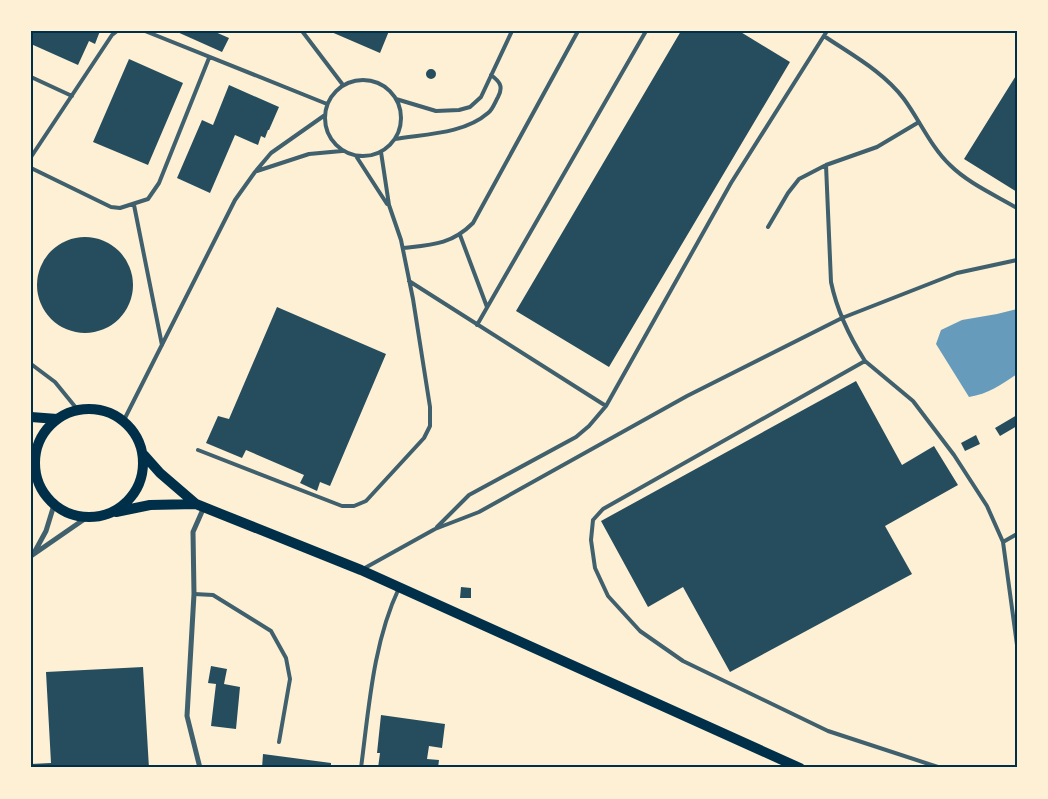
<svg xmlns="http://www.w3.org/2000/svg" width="1048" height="799" font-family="'Roboto Condensed',sans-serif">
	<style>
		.water { fill: #669bbc }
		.building { fill: #264d5e }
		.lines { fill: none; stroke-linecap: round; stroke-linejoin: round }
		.service { stroke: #3f606c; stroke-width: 4 }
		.minor { stroke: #3f606c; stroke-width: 5 }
		.secondary { stroke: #003049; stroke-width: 10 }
		.neatline { fill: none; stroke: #003049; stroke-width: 2 }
	</style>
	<rect width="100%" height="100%" fill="#fdf0d5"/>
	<!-- water -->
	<path class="water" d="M1017 309V374C1001 385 988 394 969 397L936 344 941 330 962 320 997 314Z"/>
	<!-- building -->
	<path class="building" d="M31 31H100L95 44 89 41 78 65 31 44Z
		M175 31H213L229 38 222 52Z
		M329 31H389L380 53Z
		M681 31H739L790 62 609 367 516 311Z
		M129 59 183 83 148 165 93 142Z
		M426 74a5 5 0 1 1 10 0a5 5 0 1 1-10 0Z
		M1017 74V192L964 159Z
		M229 85 279 107 269 130H268L265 138 261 136 258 145 235 135 210 193 177 178 202 120 213 125Z
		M37 285a48 48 0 1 1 96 0a48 48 0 1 1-96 0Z
		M277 307 386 354 330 486 320 482 317 491 300 483 304 475 246 450 242 458 206 443 218 416 229 419Z
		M856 381 902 465 934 446 958 485 885 526 912 574 730 672 683 587 648 607 601 521Z
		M1017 415V426L1000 436 995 428Z
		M976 435 980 444 965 451 961 443Z
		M461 587 471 588V598H460Z
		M211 666 227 669 224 684 240 687 236 729 211 726 216 684 208 683Z
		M143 667 149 768H31V764L51 763 46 672Z
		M381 715 445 724 442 748 429 746 427 759 439 760 438 768H378L380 753H377Z
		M263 754 331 763V768H262Z"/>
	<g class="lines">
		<!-- service -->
		<path class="service" d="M145 31 327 104
			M302 31 343 85
			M824 36C852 55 884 72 904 99 920 121 931 147 950 165 968 183 995 195 1017 208
			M31 77 72 96
			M325 118a38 38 0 1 1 76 0a38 38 0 1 1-76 0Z
			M396 99 436 111 459 110 470 107 481 97 512 31
			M395 139C425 134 464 134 488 113 493 109 495 102 498 97 504 86 499 81 491 75
			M356 156 387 204
			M31 157 112 35 117 31
			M826 165 831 282C837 311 849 336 865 361
			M31 168 111 207 120 208 148 199 159 183 209 58
			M257 171 309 154 342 151
			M134 205 162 345
			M768 227 788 193 799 179 826 165 877 147 919 122
			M460 235 487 307
			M403 248C431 245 451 245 473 223L578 31
			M409 281 606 406
			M477 325 646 31
			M31 364 55 382 77 409
			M124 420 235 200 255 172 271 153 325 115
			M198 450 342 506H354L366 501 424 438 430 426V407L413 299 401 240 389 205 381 152
			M437 527 469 495 576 437 589 426 606 406 731 183 827 31
			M1003 542 1017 534
			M363 569 435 529 479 512 687 396 842 318 957 273 1017 260
			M194 594 213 595 271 631 286 658 290 679 279 742
			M361 768C369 707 373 643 399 588
			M941 768 828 731 683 661 640 631 608 596 595 568 591 540 593 520 603 509 865 361 913 401 954 455 987 506 1003 542 1017 645"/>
		<!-- minor -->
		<path class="minor" d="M34 553 46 531 54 505
			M31 556 86 518
			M200 768 187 716 194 594 193 532 204 507"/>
		<!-- secondary -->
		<path class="secondary" d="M35 463a54 54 0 1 1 108 0a54 54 0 1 1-108 0Z
			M31 417 57 419
			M144 455 160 473 196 504 361 570 800 768
			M116 512 150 505 196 504"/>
	</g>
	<!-- border -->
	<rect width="1048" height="799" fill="none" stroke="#fdf0d5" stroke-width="65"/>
	<rect x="32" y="32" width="984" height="734" class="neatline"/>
</svg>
